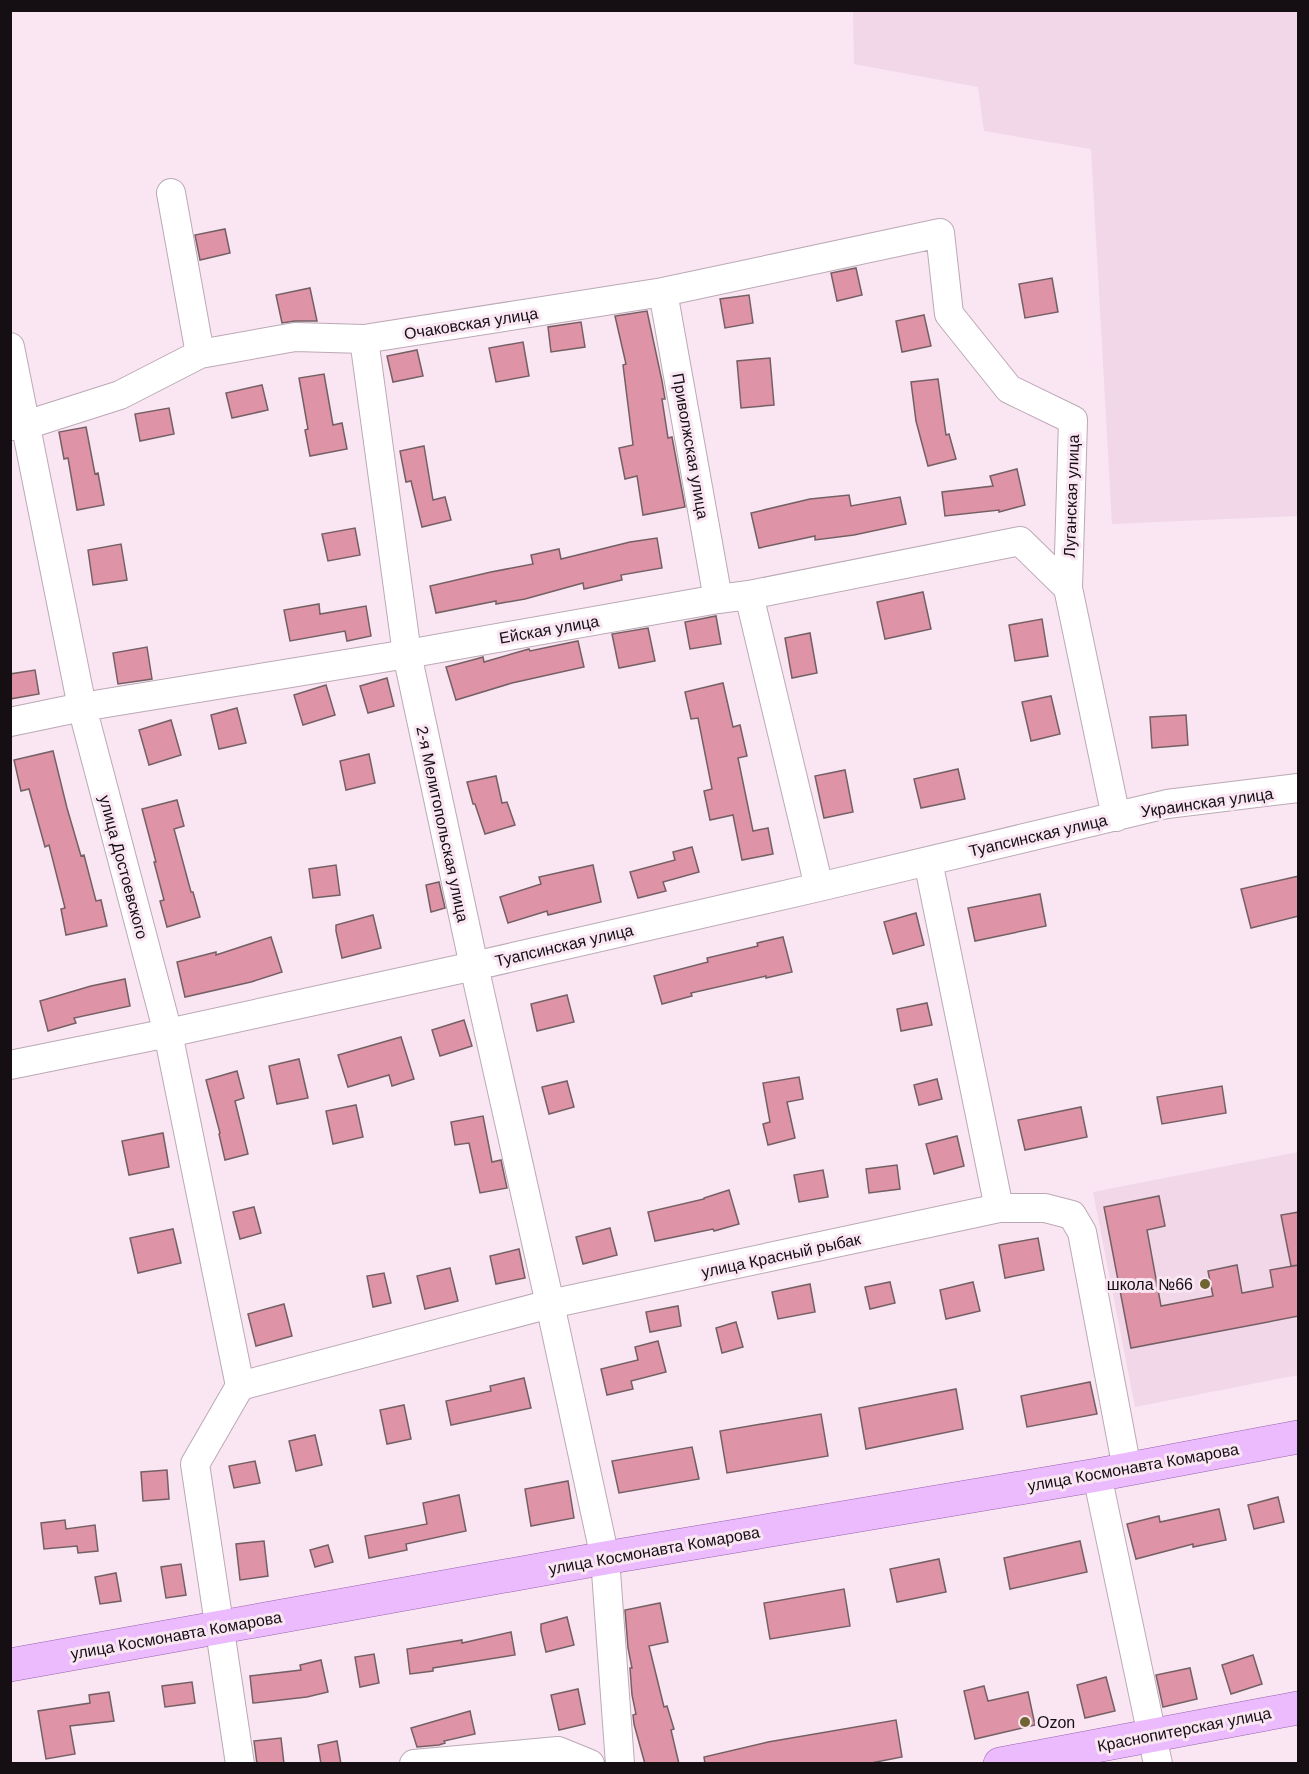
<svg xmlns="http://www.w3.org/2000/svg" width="1309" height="1774" font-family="Helvetica,sans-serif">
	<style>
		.built { fill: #f1d7e8 }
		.building { fill: #de93a7; stroke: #746064; stroke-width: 1.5 }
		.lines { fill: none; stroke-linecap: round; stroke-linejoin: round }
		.minor-casing { stroke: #bba9b5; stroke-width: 30 }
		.major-casing { stroke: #9861ac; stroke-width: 34 }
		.minor { stroke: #fff; stroke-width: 28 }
		.major { stroke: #ebbbfe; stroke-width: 33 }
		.poi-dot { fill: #706532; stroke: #f9e6f2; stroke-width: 2 }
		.labels { text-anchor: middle; stroke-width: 6; stroke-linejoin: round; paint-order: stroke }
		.street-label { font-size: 16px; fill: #150f13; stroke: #f9e6f2 }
		.poi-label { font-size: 16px; fill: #150f13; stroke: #f9e6f2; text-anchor: end }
	</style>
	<rect width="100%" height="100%" fill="#f9e6f2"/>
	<!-- built -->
	<path class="built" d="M853 11H1298V516L1112 524 1091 149 984 131 978 87 854 64Z
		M1298 1152V1375L1135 1407 1093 1192Z"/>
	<!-- building -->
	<path class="building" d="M225 229 230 253 200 260 195 235Z
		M856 268 862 295 837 301 831 273Z
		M1052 278 1058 312 1025 318 1019 284Z
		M310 288 317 321H295L282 323 276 295Z
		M749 295 753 323 725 328 720 299Z
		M647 311 662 381 665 399H662L668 438 672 437 685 507 643 515 637 476 625 479 619 448 633 445 623 365 626 364 615 316Z
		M924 315 931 346 902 352 896 321Z
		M581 322 585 347 551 352 548 327Z
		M523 342 529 376 496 382 489 348Z
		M417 350 423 376 393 382 387 356Z
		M770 358 774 405 741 408 737 361Z
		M324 374 333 425 342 423 347 449 310 456 305 430 308 429 299 378Z
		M938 379 946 435 949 434 956 459 928 466 916 421 911 382Z
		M262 385 268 410 232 418 226 393Z
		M169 408 174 434 140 441 135 414Z
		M86 427 95 474 98 473 104 505 77 510 68 458 64 459 59 432Z
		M424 446 433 500 445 497 451 520 422 527 411 481 406 482 400 451Z
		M1017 469 1025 505 999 512V510L945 516 942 492 993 486 990 476Z
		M849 495 851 506 900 497 906 524 854 535 815 540V536L759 548 751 513 810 499Z
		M355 528 360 555 328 561 322 534Z
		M657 538 662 568 621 575 622 580 584 589 583 583 525 599 496 604V601L436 613 430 586 491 572 533 564 531 555 559 549 561 559 630 542Z
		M121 544 127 580 93 585 88 550Z
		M923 592 931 629 885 639 877 602Z
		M319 604 320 614 366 606 371 636 347 641 345 631 290 641 284 610Z
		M716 616 721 644 690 649 685 622Z
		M1042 619 1048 656 1015 661 1009 625Z
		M648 628 655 661 619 668 612 634Z
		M810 633 817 673 792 678 785 638Z
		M578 641 584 667 512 683 456 700 446 667 476 659 483 657 484 662 529 649 530 651Z
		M147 647 152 679 118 684 113 653Z
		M35 670 39 694 10 699V674Z
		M387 678 394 706 368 713 360 686Z
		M723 683 733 727 740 725 747 756 738 758 753 831 768 828 773 854 742 860 733 815 710 820 704 791 712 789 698 718 691 719 685 692Z
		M326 685 335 715 303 725 294 695Z
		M1051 696 1060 734 1031 741 1022 702Z
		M237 708 246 743 219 749 211 715Z
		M1186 715 1188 745 1152 748 1150 717Z
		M171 720 181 755 149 765 139 730Z
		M53 751 67 808 81 856 84 855 96 901 101 900 107 926 66 935 61 909 65 908 49 845 45 847 29 789 21 791 14 760Z
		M369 754 375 783 346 790 340 761Z
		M958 769 965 799 921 808 914 779Z
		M845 770 853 812 824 818 815 776Z
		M496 776 502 803 507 802 515 825 485 834 475 804H473L467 782Z
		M177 800 184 826 174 829 191 892H193L200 917 167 927 160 901 164 900 154 862H156L142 809Z
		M692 847 699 872 663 882 666 891 638 898 630 872 675 860 673 852Z
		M336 865 340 895 313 898 309 869Z
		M593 865 601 902 548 915 547 911 508 923 500 897 541 884 539 877Z
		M1299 876V916L1251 928 1241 889Z
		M439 882 445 908 431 912 426 885Z
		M1040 894 1046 926 975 941 968 908Z
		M916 913 924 945 893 954 884 922Z
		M373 915 381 948 342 958 336 931V925Z
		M271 937 282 972 251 982 185 997 177 962 216 952V955Z
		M783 937 792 972 766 978V976L691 993 692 996 662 1004 654 976 708 962 707 958 758 946 757 943Z
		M125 979 130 1006 74 1018 76 1023 48 1031 40 1001 91 986Z
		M567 995 574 1022 537 1031 531 1004Z
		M927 1003 932 1025 901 1031 897 1009Z
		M464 1020 472 1046 440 1056 432 1030Z
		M401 1037 414 1079 392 1086 389 1075 348 1087 338 1055Z
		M299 1059 308 1098 277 1104 269 1066Z
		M237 1071 244 1098 235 1101 248 1154 225 1160 219 1134 220 1133 206 1080Z
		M799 1077 803 1099 787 1102 795 1138 768 1145 763 1124 770 1122 763 1083Z
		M937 1079 942 1099 919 1105 914 1085Z
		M567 1081 574 1107 549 1114 542 1087Z
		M1222 1086 1226 1113 1162 1124 1157 1097Z
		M356 1105 363 1137 333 1144 326 1111Z
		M1081 1107 1087 1137 1025 1150 1018 1120Z
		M483 1116 492 1162 501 1160 507 1188 480 1193 469 1143 455 1145 451 1122Z
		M163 1133 169 1167 129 1175 122 1141Z
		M957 1136 964 1166 934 1174 926 1144Z
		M897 1165 900 1189 869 1193 866 1169Z
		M823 1170 828 1197 799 1202 794 1175Z
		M729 1190 739 1224 714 1231 713 1229 655 1241 648 1212 704 1199V1198Z
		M1159 1196 1165 1226 1147 1230 1161 1306 1213 1296 1208 1271 1237 1265 1242 1293 1273 1287 1270 1270 1299 1265V1316L1131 1348 1104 1207Z
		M254 1207 261 1233 240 1239 233 1212Z
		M1299 1212V1265L1291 1266 1281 1215Z
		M610 1228 617 1255 583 1264 576 1237Z
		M173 1229 181 1263 138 1273 130 1238Z
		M1038 1238 1044 1270 1005 1278 999 1245Z
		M519 1249 525 1278 496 1284 490 1256Z
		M450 1268 458 1301 425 1309 417 1276Z
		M384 1273 391 1303 373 1307 367 1276Z
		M890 1282 895 1303 870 1309 865 1287Z
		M973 1282 980 1311 946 1319 940 1290Z
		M810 1284 815 1312 778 1319 772 1292Z
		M284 1304 292 1336 256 1346 248 1314Z
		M678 1306 681 1326 650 1332 646 1312Z
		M736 1322 743 1347 722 1353 716 1328Z
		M658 1341 666 1372 631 1381 633 1389 607 1395 601 1369 638 1360 635 1347Z
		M524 1378 531 1408 451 1425 446 1401 491 1391 490 1386Z
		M1090 1382 1097 1414 1027 1427 1021 1396Z
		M956 1389 963 1429 866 1449 859 1408Z
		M404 1405 411 1439 387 1444 380 1410Z
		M821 1414 828 1456 727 1473 720 1431Z
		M315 1435 322 1465 296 1471 289 1441Z
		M692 1447 699 1479 619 1493 612 1461Z
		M255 1461 260 1483 234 1488 229 1466Z
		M167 1470 169 1499 143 1501 141 1472Z
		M568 1481 574 1518 531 1526 525 1489Z
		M459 1495 466 1531 406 1544 407 1550 369 1558 365 1536 427 1524 423 1503Z
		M1278 1497 1284 1522 1254 1529 1248 1505Z
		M1219 1509 1226 1540 1193 1547V1544L1136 1559 1127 1524 1159 1516 1160 1522Z
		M65 1520 66 1529 95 1525 98 1551 78 1553 77 1546 44 1549 41 1523Z
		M264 1541 268 1576 240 1580 236 1544Z
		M1080 1541 1087 1572 1010 1589 1004 1558Z
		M328 1545 333 1562 315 1567 310 1550Z
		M939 1559 946 1592 897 1602 890 1569Z
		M181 1564 186 1595 166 1598 161 1567Z
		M116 1573 121 1601 100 1604 95 1577Z
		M844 1589 850 1626 770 1639 764 1603Z
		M660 1603 668 1642 649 1646 664 1707 667 1706 674 1729 671 1730 679 1764H645L634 1724 633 1715 636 1714 632 1695 630 1668H632L628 1648 625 1610Z
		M567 1617 574 1645 546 1652 541 1631V1624Z
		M511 1632 515 1655 433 1668V1671L410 1674 407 1649 462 1640V1643Z
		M374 1654 379 1683 360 1687 355 1657Z
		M1253 1655 1262 1684 1231 1694 1222 1665Z
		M321 1660 328 1692 307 1697 253 1703 250 1676 301 1670 300 1665Z
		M1190 1668 1197 1699 1163 1707 1156 1675Z
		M1106 1677 1115 1711 1085 1718 1077 1685Z
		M192 1682 195 1703 165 1707 162 1686Z
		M984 1686 988 1701 1028 1692 1035 1725 975 1739 964 1691Z
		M578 1689 585 1724 559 1730 551 1695Z
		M109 1692 114 1721 70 1726 75 1754 46 1759 38 1711 90 1703 89 1695Z
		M470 1711 475 1734 444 1741 445 1743 439 1745 417 1747 411 1728Z
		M896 1720 902 1757 866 1764H705L704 1757 768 1742Z
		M281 1738 284 1764H257L254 1741Z
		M337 1741 341 1764H321L318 1745Z"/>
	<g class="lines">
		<defs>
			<path id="minor" d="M171 193 200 354
				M663 292 718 599
				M364 339 407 654 474 966 550 1304 605 1558 620 1764
				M10 347 82 707 168 1033 240 1386
				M10 426 26 425 120 395 200 354 295 337 364 339 663 292 940 233 949 314 1009 389 1073 420 1068 588 1116 817
				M749 595 819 887
				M10 722 82 707 407 654 718 599 749 595 1020 541 1068 588
				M928 861 999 1208
				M10 1065 168 1033 474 966 819 887 1167 804 1298 788
				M240 1386 550 1304 999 1208H1045L1072 1215 1082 1232 1127 1469
				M1097 1475 1158 1764
				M240 1764 195 1464 240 1386
				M414 1764 558 1751 590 1764"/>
			<path id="major" d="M10 1665 605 1558 1097 1475 1298 1437
				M1000 1764 1298 1708"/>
		</defs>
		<!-- minor casing -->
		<use href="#minor" class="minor-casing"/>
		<!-- major casing -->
		<use href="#major" class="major-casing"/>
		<!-- minor -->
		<use href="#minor" class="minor"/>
		<!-- major -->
		<use href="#major" class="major"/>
	</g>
	<!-- markers -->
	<g class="poi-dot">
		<circle cx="1205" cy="1284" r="6"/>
		<circle cx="1025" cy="1722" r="6"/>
	</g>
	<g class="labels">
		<!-- street labels -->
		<g class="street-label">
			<text transform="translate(471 323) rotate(-9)" y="6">Очаковская улица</text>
			<text transform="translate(691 446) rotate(80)" y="6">Приволжская улица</text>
			<text transform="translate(1071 496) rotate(-88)" y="6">Луганская улица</text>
			<text transform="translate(549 629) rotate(-10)" y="6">Ейская улица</text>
			<text transform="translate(1207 802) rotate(-8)" y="6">Украинская улица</text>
			<text transform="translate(443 824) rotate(78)" y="6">2-я Мелитопольская улица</text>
			<text transform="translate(1038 835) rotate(-13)" y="6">Туапсинская улица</text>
			<text transform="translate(124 867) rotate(75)" y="6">улица Достоевского</text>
			<text transform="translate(564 945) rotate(-13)" y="6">Туапсинская улица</text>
			<text transform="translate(781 1255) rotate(-12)" y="6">улица Красный рыбак</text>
			<text transform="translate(1133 1467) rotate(-10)" y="6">улица Космонавта Комарова</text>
			<text transform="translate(654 1550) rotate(-10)" y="6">улица Космонавта Комарова</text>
			<text transform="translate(176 1635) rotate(-10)" y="6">улица Космонавта Комарова</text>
			<text transform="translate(1184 1729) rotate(-11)" y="6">Краснопитерская улица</text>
		</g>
		<!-- poi labels -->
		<g class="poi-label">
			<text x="1193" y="1290">школа №66</text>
			<text x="1037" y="1728" text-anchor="start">Ozon</text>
		</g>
	</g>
	<!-- border -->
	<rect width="1309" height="1774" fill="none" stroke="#150f13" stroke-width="24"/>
</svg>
